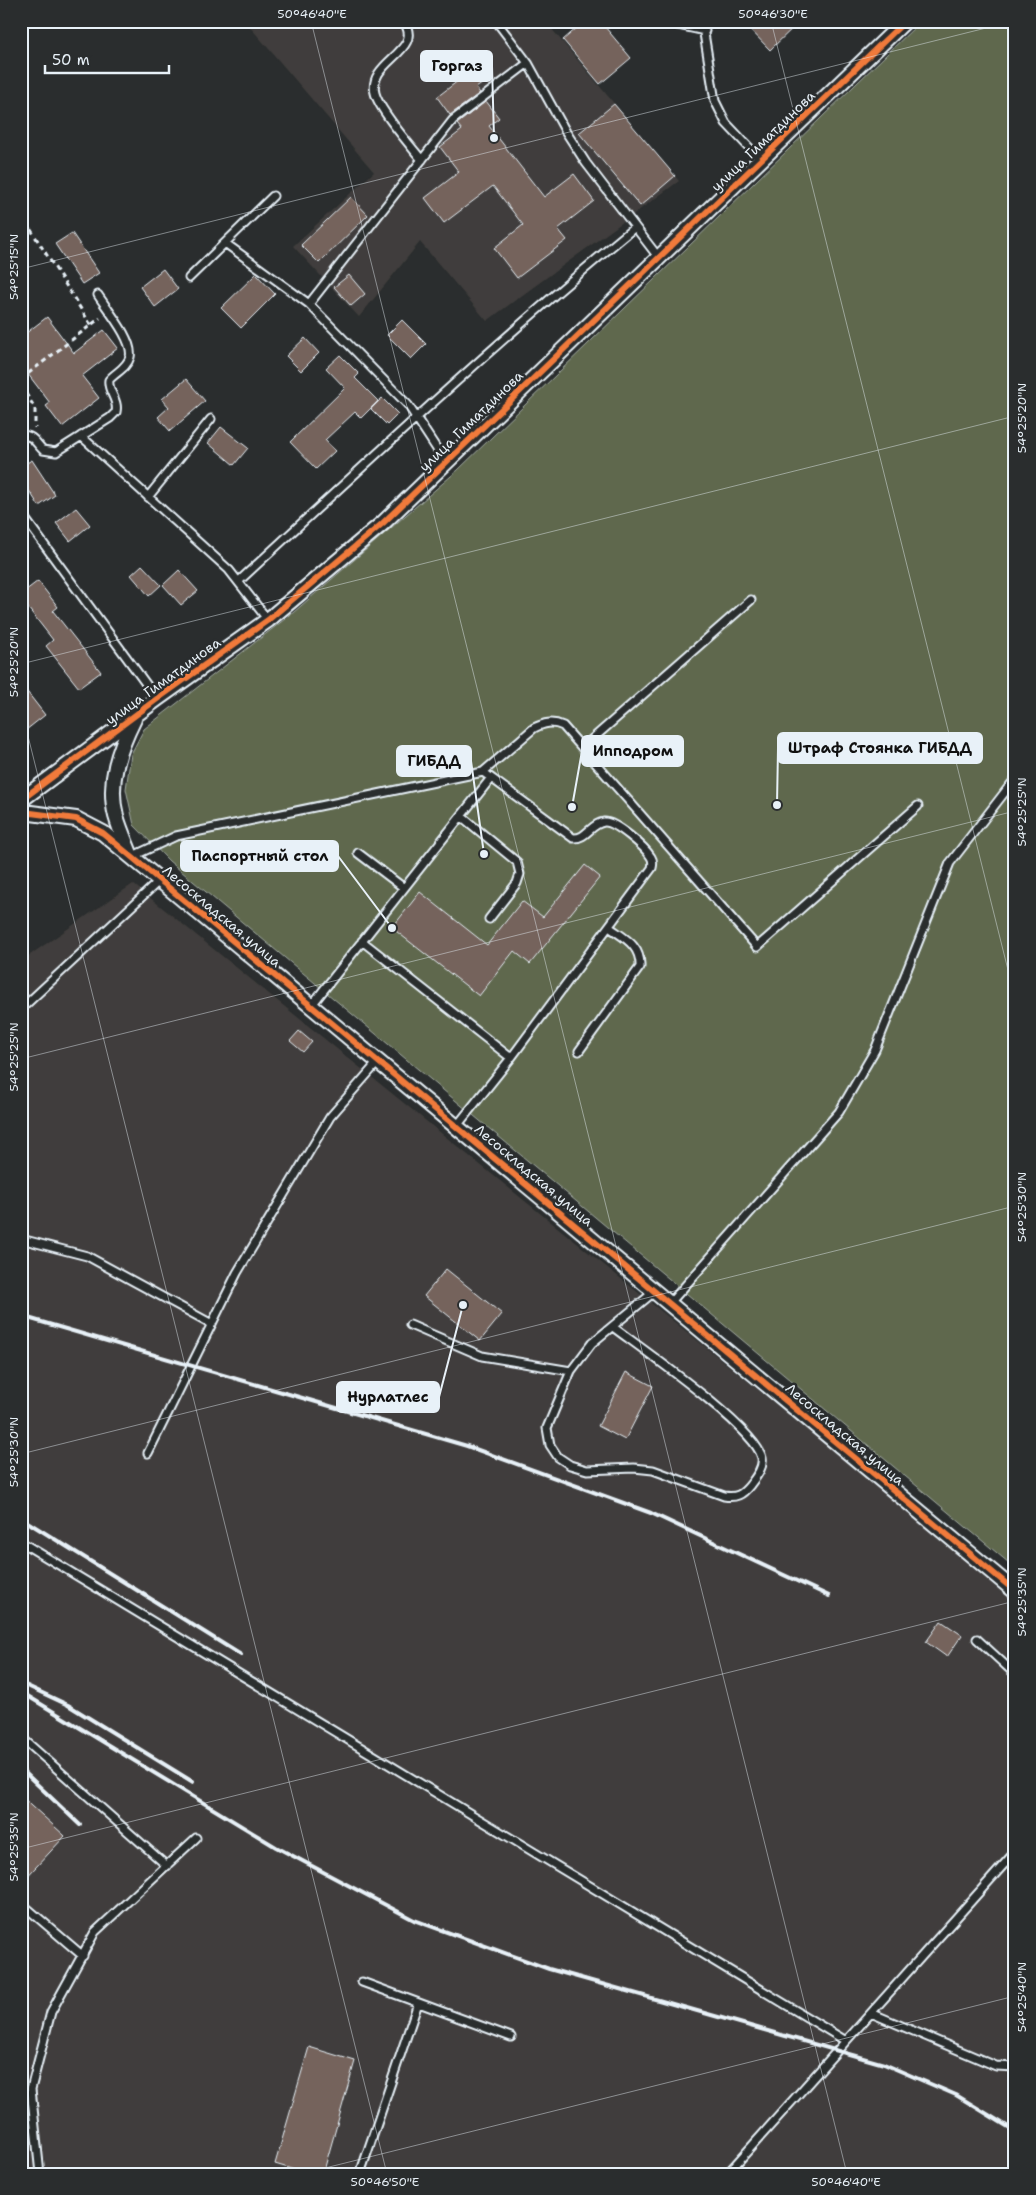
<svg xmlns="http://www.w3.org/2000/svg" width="1036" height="2195" font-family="'Shantell Sans',sans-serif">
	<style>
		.built { fill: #403e3c }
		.green { fill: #5e674e; stroke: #a3aca3 }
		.building { fill: #75645c; stroke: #e8f1f8 }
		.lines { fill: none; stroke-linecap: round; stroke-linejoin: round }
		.service-casing { stroke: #e8f1f8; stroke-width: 11 }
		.minor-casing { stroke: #e8f1f8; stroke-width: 18 }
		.path { stroke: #e8f1f8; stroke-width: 3; stroke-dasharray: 5 4; stroke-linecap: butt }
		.service { stroke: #2a2d2e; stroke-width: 7 }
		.minor { stroke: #2a2d2e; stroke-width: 14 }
		.rail { stroke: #e8f1f8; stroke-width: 4 }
		.cycleway-casing { stroke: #2a2d2e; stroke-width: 9 }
		.cycleway { stroke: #f17a3a; stroke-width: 6 }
		.ticks { fill: none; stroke: #e8f1f8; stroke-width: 1; stroke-opacity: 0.45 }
		.labels { text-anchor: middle; stroke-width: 5; stroke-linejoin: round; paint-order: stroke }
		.street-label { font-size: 14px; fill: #e8f1f8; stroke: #2a2d2e }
		.leader { fill: none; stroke: #e8f1f8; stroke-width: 2 }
		.callout-dot { fill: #e8f1f8; stroke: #2a2d2e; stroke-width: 2 }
		.callout { fill: #e8f1f8; stroke: #e8f1f8; stroke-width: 2 }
		.callout-label { font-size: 15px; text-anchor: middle; font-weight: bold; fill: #111 }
		.neatline { fill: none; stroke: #e8f1f8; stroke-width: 2 }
		.ticks-label { font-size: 12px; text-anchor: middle; fill: #e8f1f8 }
	</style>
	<rect width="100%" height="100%" fill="#2a2d2e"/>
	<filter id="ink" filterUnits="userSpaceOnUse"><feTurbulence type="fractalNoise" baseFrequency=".02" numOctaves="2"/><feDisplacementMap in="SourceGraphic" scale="10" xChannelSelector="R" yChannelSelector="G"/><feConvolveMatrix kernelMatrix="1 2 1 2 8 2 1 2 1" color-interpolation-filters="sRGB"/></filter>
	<g filter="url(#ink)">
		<!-- built -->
		<path class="built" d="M245 21H545L679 181 487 321 420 242 359 317 293 246 374 172Z
			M133 884 860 1472 1015 1601V2174H21V961Z"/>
		<!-- green -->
		<path class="green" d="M921 21H1015V1568L169 861 134 825 126 789 131 754 144 729 294 612 458 470Z"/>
		<!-- building -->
		<path class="building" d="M585 21H600L631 58 600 84 563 40Z
			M742 21H800L770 50Z
			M476 67 486 81 476 88 480 93 450 115 437 97Z
			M486 101 499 118 489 126 544 197 574 174 594 201 558 229 567 240 517 278 494 248 523 225 493 186 444 223 425 198 459 172 440 147 462 130 457 124Z
			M614 104 675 176 640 206 579 133Z
			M351 197 368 215 319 263 301 245Z
			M72 233 99 273 82 284 55 244Z
			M163 269 178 289 155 307 140 287Z
			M256 274 275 294 241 328 221 308Z
			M349 275 365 294 351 306 334 287Z
			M47 317 74 353 104 330 118 348 82 376 99 398 62 427 46 406 50 403 21 365V337Z
			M402 320 426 344 411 359 387 335Z
			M305 338 319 353 301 371 286 356Z
			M340 355 359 374 355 378 378 401 361 418 355 412 325 440 335 451 316 469 290 442 345 388 326 368Z
			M186 379 205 401 170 431 158 417 169 407 162 399Z
			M382 398 398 414 387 425 371 409Z
			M221 427 248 448 234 465 208 443Z
			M32 460 55 495 39 506 21 478V466Z
			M76 508 90 525 70 541 56 523Z
			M142 565 161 585 149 596 131 575Z
			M179 570 198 591 181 605 163 585Z
			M38 581 58 607 53 611 101 672 79 688 46 646 53 640 21 599V594Z
			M21 684 45 715 21 734Z
			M585 865 600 877 530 964 514 951 479 996 392 928 420 892 487 945 522 901 543 917Z
			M299 1031 312 1042 303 1052 290 1041Z
			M446 1269 502 1314 480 1341 424 1296Z
			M626 1372 653 1386 625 1440 598 1426Z
			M941 1621 962 1635 947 1657 926 1642Z
			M21 1796 65 1836 21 1883Z
			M309 2047 355 2061 323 2174H308L275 2164Z"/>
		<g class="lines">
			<defs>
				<path id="service" d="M403 21C426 51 367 61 375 93 379 110 410 145 422 160
					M496 21 528 63 566 132 586 163 659 258
					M659 21 705 31
					M702 21 715 101 726 123 761 160
					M225 243 309 304 408 405 446 463
					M189 278 273 196
					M309 304 453 120 528 63
					M21 435C33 435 35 442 43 450L56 452 110 418 116 412C119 399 107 392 109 380 116 372 127 368 130 357 134 341 107 309 98 295
					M81 436 229 570 268 620
					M148 497 211 419
					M21 513 157 699
					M239 581C369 461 498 340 635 227
					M582 748 751 600
					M483 772 534 728C544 723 552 721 563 726L757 947 918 806
					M461 816 517 862 520 874 517 883 489 919
					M358 853 404 888
					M131 857 176 836 483 772 573 838C587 839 590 824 604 822 615 821 645 847 651 857 653 860 653 864 652 868L511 1058 456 1127
					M362 941 511 1058
					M311 1006 491 778
					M21 1009 160 880
					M579 1051 640 967C641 945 624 938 609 927
					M21 1239 87 1256 212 1324
					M669 1304 839 1112 875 1050 950 863 1015 779
					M410 1325 482 1356 571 1371
					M613 1327C642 1349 756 1428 762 1458 764 1468 755 1478 750 1485 742 1495 736 1498 724 1496L653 1470 634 1468 587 1470 570 1465 558 1457 550 1445 547 1428 571 1371 592 1343 654 1292
					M148 1453 237 1273 330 1117 378 1062
					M21 1542 846 2041
					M977 1639 1015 1674
					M21 1737 167 1866
					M21 1903 83 1956
					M362 1982 511 2037
					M871 2013 996 2066 1015 2067
					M40 2174 31 2089 51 2012 95 1932 196 1838
					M360 2174 418 2003
					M727 2174 1015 1852"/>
				<path id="minor" d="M21 800 157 699 268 620 383 523 905 21
					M21 814 31 813 76 819 103 833 1015 1591
					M131 856C126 843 120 830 116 816 107 782 119 749 134 719"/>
			</defs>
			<!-- service casing -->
			<use href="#service" class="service-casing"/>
			<!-- minor casing -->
			<use href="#minor" class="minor-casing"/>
			<!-- path -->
			<path class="path" d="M21 214 91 325
				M21 379 100 318
				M21 386 35 408V428"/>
			<!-- service -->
			<use href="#service" class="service"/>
			<!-- minor -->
			<use href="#minor" class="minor"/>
			<!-- rail -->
			<path class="rail" d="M21 1316 467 1446 651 1513 829 1596
				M21 1518 241 1655
				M21 1683 68 1705 193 1782
				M21 1692 276 1847 414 1920 549 1969 884 2064 956 2095 1015 2131
				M21 1769 80 1825"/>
			<defs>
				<path id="cycleway" d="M21 800 157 699 268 620 383 523 905 21
					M21 814 31 813 76 819 103 833 1015 1591"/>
			</defs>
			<!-- cycleway casing -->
			<use href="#cycleway" class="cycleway-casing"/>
			<!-- cycleway -->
			<use href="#cycleway" class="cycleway"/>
		</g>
	</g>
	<!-- ticks -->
	<path class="ticks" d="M311 21 847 2174M771 21 1015 998M21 269 1014 21M21 664 1015 416M21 708 387 2174M21 1059 1015 811M21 1454 1015 1206M21 1849 1015 1601M301 2174 1015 1996"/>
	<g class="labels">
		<!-- street labels -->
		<g class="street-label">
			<text transform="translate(763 141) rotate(-44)" y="5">улица Гиматдинова</text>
			<text transform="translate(471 421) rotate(-44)" y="5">улица Гиматдинова</text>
			<text transform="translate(163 681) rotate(-36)" y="5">улица Гиматдинова</text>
			<text transform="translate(222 916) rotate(40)" y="5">Лесоскладская улица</text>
			<text transform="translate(534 1175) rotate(40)" y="5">Лесоскладская улица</text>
			<text transform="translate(845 1434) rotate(40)" y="5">Лесоскладская улица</text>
		</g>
	</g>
	<!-- callouts -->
	<path class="leader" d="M494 138L492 66M777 805L778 748M572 807L582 751M484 854L471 761M392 928L338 856M463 1305L439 1397"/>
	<g class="callout-dot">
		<circle cx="494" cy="138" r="5"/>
		<circle cx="777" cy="805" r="5"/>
		<circle cx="572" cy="807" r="5"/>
		<circle cx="484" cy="854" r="5"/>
		<circle cx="392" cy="928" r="5"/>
		<circle cx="463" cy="1305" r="5"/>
	</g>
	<g class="callout">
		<rect x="421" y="51" width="71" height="30" rx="5"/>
		<rect x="778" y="733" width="204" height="30" rx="5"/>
		<rect x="582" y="736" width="101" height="30" rx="5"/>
		<rect x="397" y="746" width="74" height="30" rx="5"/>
		<rect x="181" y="841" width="157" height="30" rx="5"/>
		<rect x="337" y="1382" width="102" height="30" rx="5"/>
	</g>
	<g class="callout-label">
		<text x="457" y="71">Горгаз</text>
		<text x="880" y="753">Штраф Стоянка ГИБДД</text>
		<text x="633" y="756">Ипподром</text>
		<text x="434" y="766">ГИБДД</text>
		<text x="260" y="861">Паспортный стол</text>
		<text x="388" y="1402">Нурлатлес</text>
	</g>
	<!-- margin -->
	<rect width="1036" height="2195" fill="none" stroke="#2a2d2e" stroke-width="55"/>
	<!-- scale -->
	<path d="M45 65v8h124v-8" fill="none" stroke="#e8f1f8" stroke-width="2.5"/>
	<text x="52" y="65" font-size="15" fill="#e8f1f8" stroke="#2a2d2e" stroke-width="4" paint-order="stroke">50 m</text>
	<rect x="28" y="28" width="980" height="2140" class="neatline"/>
	<g class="ticks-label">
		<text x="312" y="18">50°46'40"E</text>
		<text x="773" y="18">50°46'30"E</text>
		<text transform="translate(14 267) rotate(-90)" y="4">54°25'15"N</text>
		<text transform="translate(1022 418) rotate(-90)" y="4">54°25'20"N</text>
		<text transform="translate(14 662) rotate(-90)" y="4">54°25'20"N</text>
		<text transform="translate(1022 812) rotate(-90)" y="4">54°25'25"N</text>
		<text transform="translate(14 1057) rotate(-90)" y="4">54°25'25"N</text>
		<text transform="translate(1022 1207) rotate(-90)" y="4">54°25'30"N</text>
		<text transform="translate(14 1452) rotate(-90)" y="4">54°25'30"N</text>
		<text transform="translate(1022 1602) rotate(-90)" y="4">54°25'35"N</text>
		<text transform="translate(14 1847) rotate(-90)" y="4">54°25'35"N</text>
		<text transform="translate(1022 1997) rotate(-90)" y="4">54°25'40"N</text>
		<text x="385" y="2186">50°46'50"E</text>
		<text x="846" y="2186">50°46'40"E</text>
	</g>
</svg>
